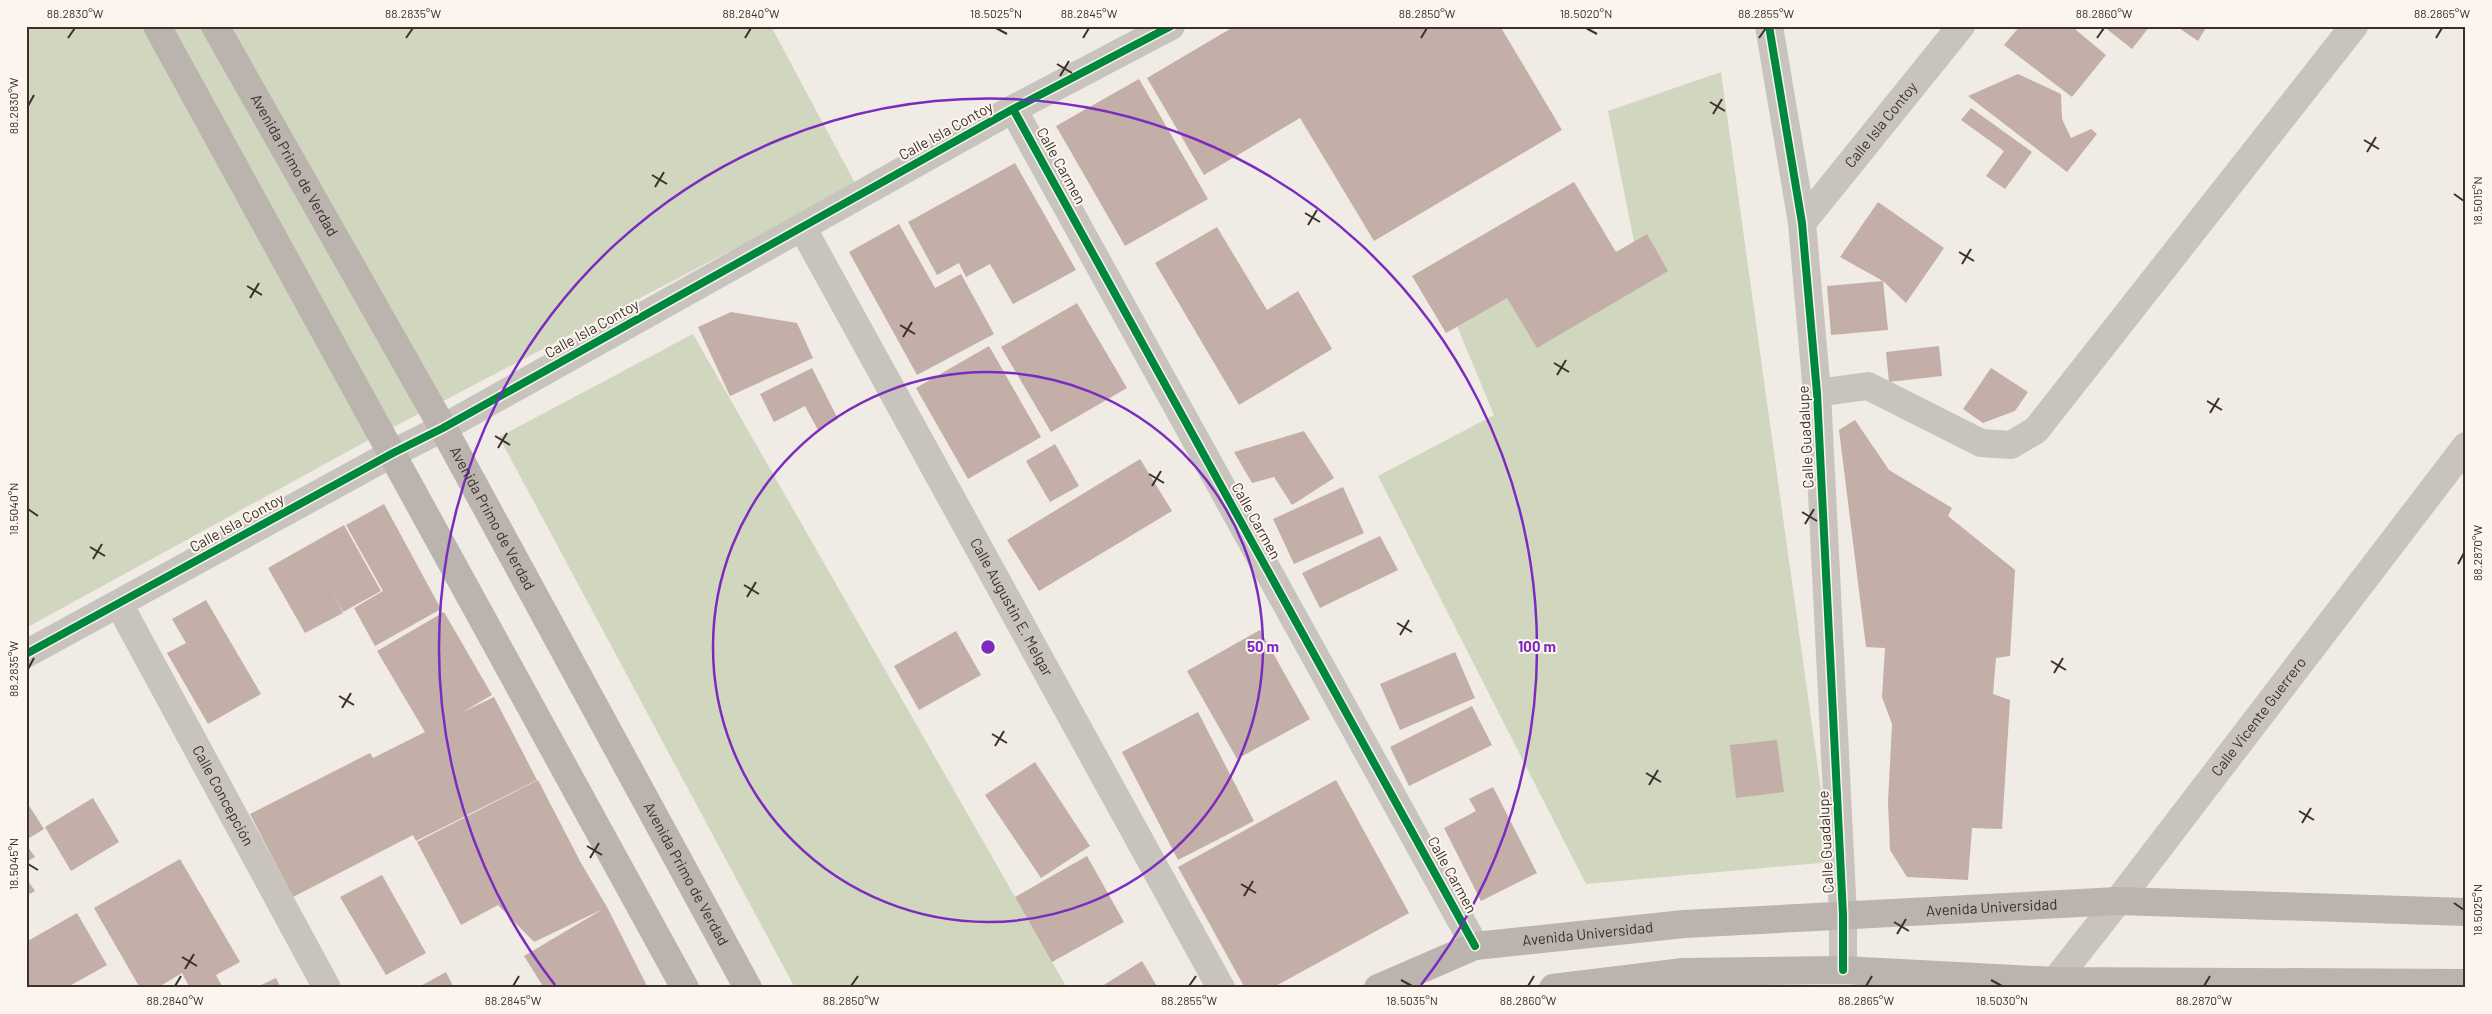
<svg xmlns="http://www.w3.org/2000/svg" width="2492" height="1014" font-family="Barlow,sans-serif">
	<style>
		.green { fill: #d1d6bf }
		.building { fill: #c3afa7 }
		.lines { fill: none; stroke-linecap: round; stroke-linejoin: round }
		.street { stroke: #c9c3be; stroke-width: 28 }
		.secondary { stroke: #bab3ae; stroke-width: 28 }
		.cycleway-casing { stroke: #fbf5ee; stroke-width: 11 }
		.cycleway { stroke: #00873e; stroke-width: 8 }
		.ticks { fill: none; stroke: #3b302b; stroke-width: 2 }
		.ring { fill: none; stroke: #7b2cbf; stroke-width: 2.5 }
		.labels { text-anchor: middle; stroke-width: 4; stroke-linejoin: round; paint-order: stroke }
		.street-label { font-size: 15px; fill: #3b302b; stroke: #fbf5ee }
		.centre { fill: #7b2cbf; stroke: #fbf5ee; stroke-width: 2.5 }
		.ring-label { font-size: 15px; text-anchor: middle; font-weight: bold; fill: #7b2cbf; stroke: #fbf5ee; stroke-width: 4; stroke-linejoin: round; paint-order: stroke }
		.neatline { fill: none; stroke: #3b302b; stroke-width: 2 }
		.ticks-label { font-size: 12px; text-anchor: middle; fill: #3b302b }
	</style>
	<rect width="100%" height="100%" fill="#f0ebe5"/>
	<!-- green -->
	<path class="green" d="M26 26H771L856 185 365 442 26 628Z
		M1721 72 1831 862 1586 884 1378 476 1494 415 1447 302 1640 272 1608 111Z
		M693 334 1067 988H795L499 437Z"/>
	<!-- building -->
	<path class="building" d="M1235 26H1500L1562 130 1374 241 1300 118 1204 175 1147 78Z
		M2020 26H2075L2076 30 2106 55 2072 97 2004 45Z
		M2103 26H2150L2132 49Z
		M2176 26H2207L2198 41Z
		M2018 74 2061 94 2062 119 2071 138 2091 129 2097 134 2067 172 1968 96Z
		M1139 79 1208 199 1125 246 1056 126Z
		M1971 108 2032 152 2005 189 1986 176 2004 151 1961 120Z
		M1015 163 1076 270 1013 304 990 264 966 277 959 263 937 275 908 222Z
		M1574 182 1616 252 1647 234 1668 271 1537 348 1507 298 1446 333 1412 276Z
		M1878 202 1944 248 1906 303 1883 281 1888 330 1831 335 1827 286 1883 281 1840 257Z
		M899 224 935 288 961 274 994 334 917 375 849 252Z
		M1217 227 1267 310 1298 291 1332 349 1239 405 1155 263Z
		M1077 303 1127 388 1051 432 1001 347Z
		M731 312 797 323 813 358 730 396 698 327Z
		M989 346 1041 437 968 479 916 388Z
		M1939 346 1942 376 1889 382 1886 352Z
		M812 368 838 419 818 430 805 406 774 422 760 394Z
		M1991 368 2028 392 2015 411 1983 423 1963 409Z
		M1855 420 1889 470 1952 508 1948 516 2015 570 2010 656 1996 658 1993 694 2010 700 2002 829 1972 828 1968 880 1907 877 1890 850 1888 802 1892 724 1882 697 1885 648 1866 647 1839 430Z
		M1304 431 1334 478 1292 505 1274 477 1252 483 1234 452Z
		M1055 444 1079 486 1050 502 1026 461Z
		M1140 459 1172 511 1039 591 1007 540Z
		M1343 487 1364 533 1294 564 1273 519Z
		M384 504 441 609 375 646 354 608 383 591 346 525Z
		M344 525 381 591 343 612 332 593 343 613 305 633 268 568Z
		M1380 536 1398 570 1320 608 1302 573Z
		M206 600 261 694 208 724 167 653 186 643 172 619Z
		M444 612 492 695 461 713 494 697 537 780 416 841 413 835 293 897 250 814 370 753 373 758 425 732 377 651Z
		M1260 630 1310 719 1237 759 1187 671Z
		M956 631 981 675 919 710 894 666Z
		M1455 652 1475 698 1400 730 1380 684Z
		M1472 706 1492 745 1409 786 1390 747Z
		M1198 712 1254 821 1178 860 1122 752Z
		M1777 740 1784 792 1736 798 1730 745Z
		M1035 762 1090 846 1041 878 985 795Z
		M538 780 581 863 607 907 648 988H544L524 956 603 909 534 942 498 905 461 925 417 842Z
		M1336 780 1409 913 1272 988H1245L1178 867Z
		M1493 787 1537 873 1481 901 1444 828 1476 811 1469 799Z
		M93 798 119 842 71 871 45 827Z
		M26 801 44 829 26 840Z
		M26 844 35 857 26 862Z
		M1087 856 1124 922 1052 962 1015 897Z
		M180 859 240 962 216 975 223 988H190L182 973 157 988H140L94 908Z
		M382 875 426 953 386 975 340 897Z
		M26 878 35 891 26 896Z
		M77 913 107 965 66 988H26V942Z
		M1142 961 1158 988H1099Z
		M446 972 454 988H417Z
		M276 978 281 988H255Z"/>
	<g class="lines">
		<!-- street -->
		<g class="street">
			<path d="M1769 26 1802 223 1817 393 1843 915V970"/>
			<path d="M1013 109 1475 946"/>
			<path id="s1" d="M1802 223 1961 26"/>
			<path id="s2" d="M802 227 1221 988"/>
			<path d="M1817 393 1868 386 1981 443 2011 445 2036 430 2354 26"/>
			<path id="s3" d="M119 604 327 988"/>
			<path d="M26 654 393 453 443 428 1013 109 1171 26"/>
			<path id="s4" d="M2053 988 2055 981 2118 901 2466 446"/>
		</g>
		<!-- secondary -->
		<g class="secondary">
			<path d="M157 26 685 988"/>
			<path id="s5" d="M215 26 443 428 748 988"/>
			<path id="s6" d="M1378 988 1475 946 1684 924 2118 901 2466 912"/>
			<path d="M1553 988 1683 972 1843 970 2055 981 2466 983"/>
		</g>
		<defs>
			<path id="cycleway" d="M1769 26 1802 223 1817 393 1843 915V970
				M1013 109 1475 946
				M26 654 393 453 443 428 1013 109 1171 26"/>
		</defs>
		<!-- cycleway casing -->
		<use href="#cycleway" class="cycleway-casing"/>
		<!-- cycleway -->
		<use href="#cycleway" class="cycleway"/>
	</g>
	<!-- ticks -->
	<path class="ticks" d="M996 28 1007 34M1586 28 1597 34M68 38 75 28M406 38 413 28M745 38 751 28M1083 38 1089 28M1421 38 1427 28M1759 38 1766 28M2097 38 2104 28M2436 38 2442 28M1057 64 1072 73M1060 76 1069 61M1710 102 1725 111M28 106 34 95M1713 114 1722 99M2364 140 2379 149M2367 152 2376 137M652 175 667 184M655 187 664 172M2454 194 2464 201M1305 213 1320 222M1308 225 1317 210M1959 252 1974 261M1962 264 1971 249M247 286 262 295M250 298 259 283M900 325 915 334M903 337 912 322M1554 363 1569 372M1557 375 1566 360M2207 401 2222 410M2210 413 2219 398M495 436 510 445M498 448 507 433M1149 474 1164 483M1152 486 1161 471M28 509 38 516M1802 512 1817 521M1805 524 1814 509M90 547 105 556M93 559 102 544M2458 564 2464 553M744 585 759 594M747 597 756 582M1397 623 1412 632M1400 635 1409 620M2051 661 2066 670M28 669 34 658M2054 673 2063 658M339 696 354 705M342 708 351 693M992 734 1007 743M995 746 1004 731M1646 773 1661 782M1649 785 1658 770M2299 811 2314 820M2302 823 2311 808M587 846 602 855M590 858 599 843M28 864 38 870M1241 884 1256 893M1244 896 1253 881M2454 903 2464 910M1894 922 1909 931M1897 934 1906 919M182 957 197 966M185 969 194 954M1401 980 1412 986M1991 980 2002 986M175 986 181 976M513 986 519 976M851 986 858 976M1189 986 1196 976M1528 986 1534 976M1866 986 1872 976M2204 986 2210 976"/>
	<!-- distance rings -->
	<g class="ring">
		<circle cx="988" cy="647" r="275"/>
		<path d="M555 985A549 549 0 1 1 1421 985"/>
	</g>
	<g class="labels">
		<!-- street labels -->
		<g class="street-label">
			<text dy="5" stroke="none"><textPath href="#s1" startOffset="126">Calle Isla Contoy</textPath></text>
			<text transform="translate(946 131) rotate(-29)" y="5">Calle Isla Contoy</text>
			<text dy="5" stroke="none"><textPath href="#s5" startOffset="160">Avenida Primo de Verdad</textPath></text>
			<text transform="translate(1061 166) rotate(61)" y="5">Calle Carmen</text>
			<text transform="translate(592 329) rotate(-29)" y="5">Calle Isla Contoy</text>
			<text transform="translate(1806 437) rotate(-93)" y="5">Calle Guadalupe</text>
			<text dy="5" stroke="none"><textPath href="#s5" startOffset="565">Avenida Primo de Verdad</textPath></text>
			<text transform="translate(1256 521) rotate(61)" y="5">Calle Carmen</text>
			<text transform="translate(237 523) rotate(-29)" y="5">Calle Isla Contoy</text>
			<text dy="5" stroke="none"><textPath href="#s2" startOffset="434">Calle Augustin E. Melgar</textPath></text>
			<text dy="5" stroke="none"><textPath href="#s4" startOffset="341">Calle Vicente Guerrero</textPath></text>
			<text dy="5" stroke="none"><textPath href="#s3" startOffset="218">Calle Concepción</textPath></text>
			<text transform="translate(1826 842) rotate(-93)" y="5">Calle Guadalupe</text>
			<text dy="5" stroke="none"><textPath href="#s5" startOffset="970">Avenida Primo de Verdad</textPath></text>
			<text transform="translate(1452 875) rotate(61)" y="5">Calle Carmen</text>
			<text dy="5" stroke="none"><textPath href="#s6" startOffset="624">Avenida Universidad</textPath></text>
			<text dy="5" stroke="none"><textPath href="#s6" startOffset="219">Avenida Universidad</textPath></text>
		</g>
	</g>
	<circle cx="988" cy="647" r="8" class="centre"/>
	<g class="ring-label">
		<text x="1263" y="652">50 m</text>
		<text x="1537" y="652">100 m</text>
	</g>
	<!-- border -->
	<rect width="2492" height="1014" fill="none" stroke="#fbf5ee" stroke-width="55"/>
	<rect x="28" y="28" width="2436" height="958" class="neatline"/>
	<g class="ticks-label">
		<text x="75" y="18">88.2830°W</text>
		<text x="413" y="18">88.2835°W</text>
		<text x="751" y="18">88.2840°W</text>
		<text x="996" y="18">18.5025°N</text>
		<text x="1089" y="18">88.2845°W</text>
		<text x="1427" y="18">88.2850°W</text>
		<text x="1586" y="18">18.5020°N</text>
		<text x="1766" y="18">88.2855°W</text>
		<text x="2104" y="18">88.2860°W</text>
		<text x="2442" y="18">88.2865°W</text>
		<text transform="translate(14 106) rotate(-90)" y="4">88.2830°W</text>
		<text transform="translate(2478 201) rotate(-90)" y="4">18.5015°N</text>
		<text transform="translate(14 509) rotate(-90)" y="4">18.5040°N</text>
		<text transform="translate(2478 553) rotate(-90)" y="4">88.2870°W</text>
		<text transform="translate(14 669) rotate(-90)" y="4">88.2835°W</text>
		<text transform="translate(14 864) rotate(-90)" y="4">18.5045°N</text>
		<text transform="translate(2478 910) rotate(-90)" y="4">18.5025°N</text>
		<text x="175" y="1005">88.2840°W</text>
		<text x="513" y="1005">88.2845°W</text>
		<text x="851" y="1005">88.2850°W</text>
		<text x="1189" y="1005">88.2855°W</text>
		<text x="1412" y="1005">18.5035°N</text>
		<text x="1528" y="1005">88.2860°W</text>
		<text x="1866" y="1005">88.2865°W</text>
		<text x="2002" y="1005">18.5030°N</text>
		<text x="2204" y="1005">88.2870°W</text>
	</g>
</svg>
